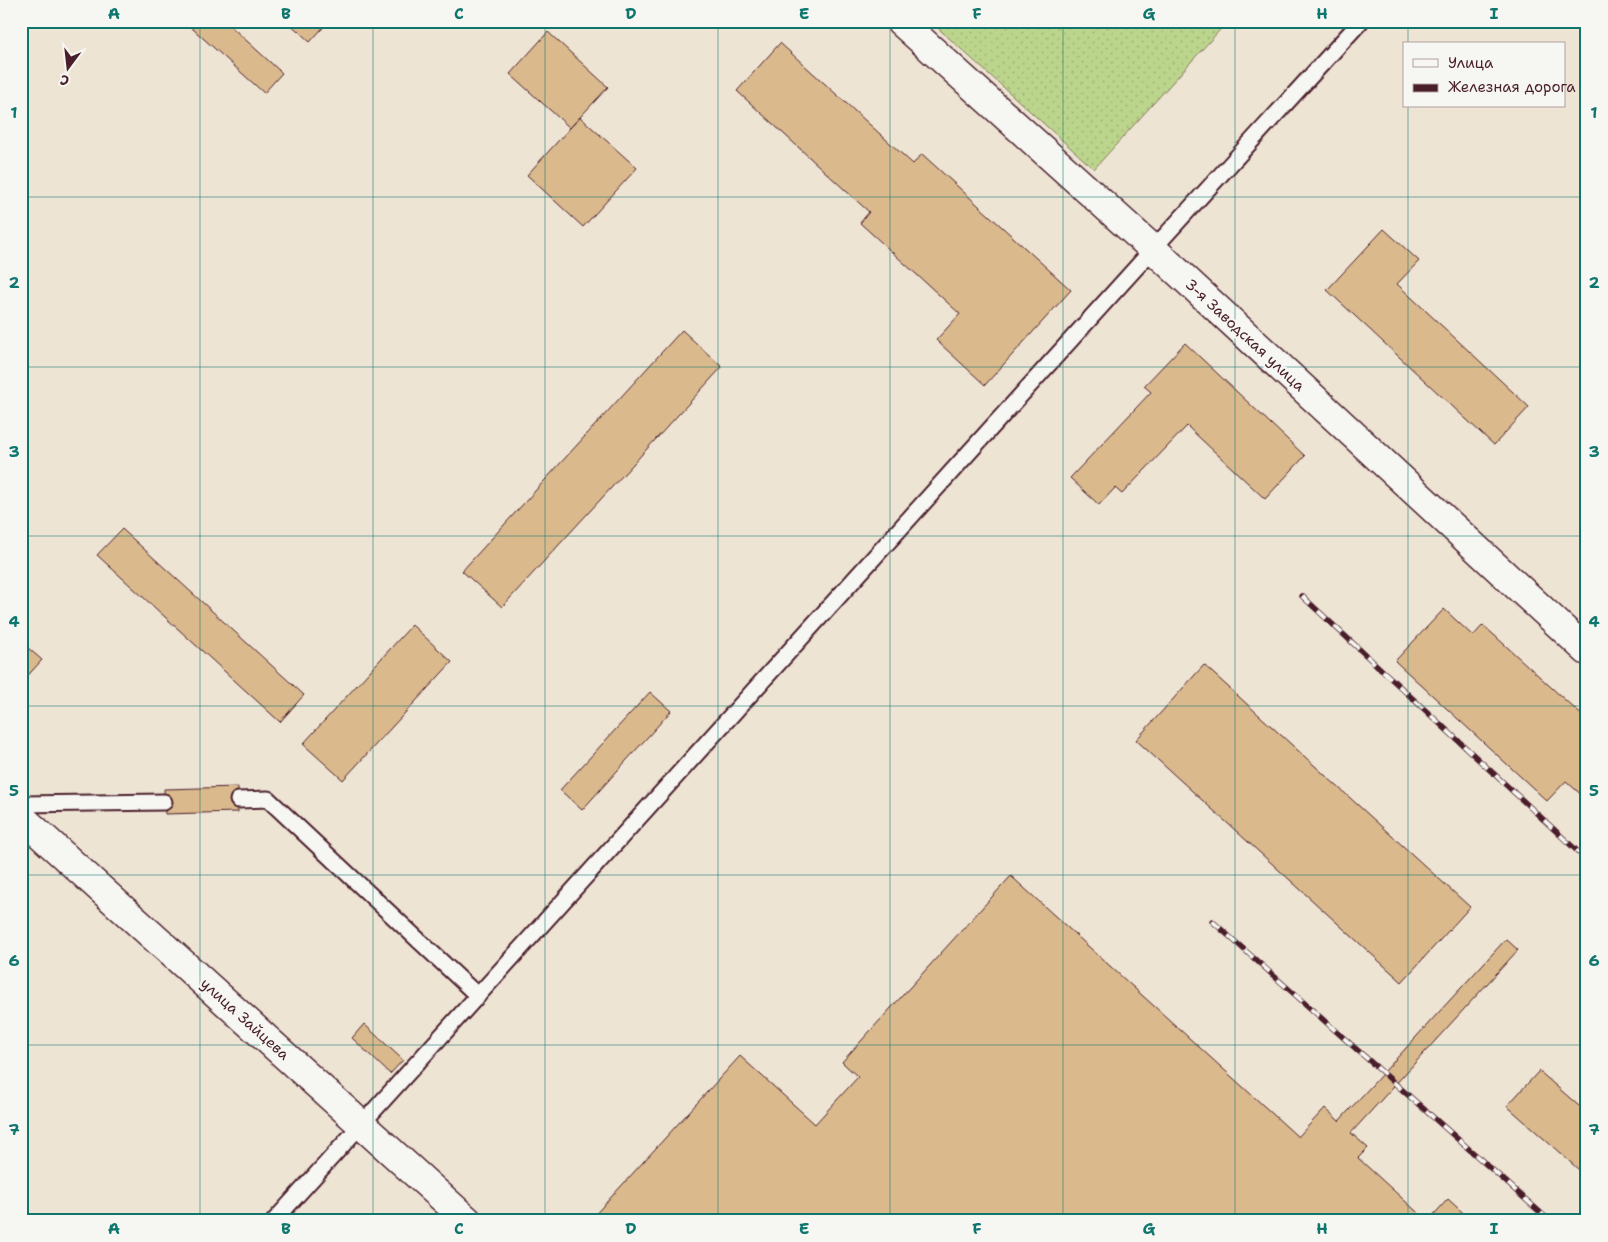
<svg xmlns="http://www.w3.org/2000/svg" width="1608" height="1242" font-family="'Shantell Sans',sans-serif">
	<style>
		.grass { fill: url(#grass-dots); stroke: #837a5c }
		.building { fill: #dab98d; stroke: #4a1f2b }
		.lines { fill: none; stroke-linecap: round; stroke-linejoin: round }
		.lane-casing { stroke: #4a1f2b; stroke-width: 19 }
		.street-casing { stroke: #4a1f2b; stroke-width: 31 }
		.lane { stroke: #f6f6f2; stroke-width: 15 }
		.street { stroke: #f6f6f2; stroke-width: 28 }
		.rail-casing { stroke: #4a1f2b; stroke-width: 5.5 }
		.rail { stroke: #f6f6f2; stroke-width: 4; stroke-dasharray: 11; stroke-linecap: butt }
		.grid { fill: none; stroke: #0f766e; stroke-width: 1; stroke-opacity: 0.55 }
		.labels { text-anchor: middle; stroke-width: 4.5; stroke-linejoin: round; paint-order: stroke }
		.street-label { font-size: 15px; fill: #4a1f2b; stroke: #f6f6f2 }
		.neatline { fill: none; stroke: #0f766e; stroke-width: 2 }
		.grid-label { font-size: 16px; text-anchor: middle; font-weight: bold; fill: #0f766e }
	</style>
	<defs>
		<pattern id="grass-dots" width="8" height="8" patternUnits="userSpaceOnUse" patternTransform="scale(1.25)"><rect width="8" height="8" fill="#bcd58c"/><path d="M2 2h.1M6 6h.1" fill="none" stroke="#a3b679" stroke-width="1.8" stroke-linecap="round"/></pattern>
	</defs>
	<rect width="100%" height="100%" fill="#eee4d4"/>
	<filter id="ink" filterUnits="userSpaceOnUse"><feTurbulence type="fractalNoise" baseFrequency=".02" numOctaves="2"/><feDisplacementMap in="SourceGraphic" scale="10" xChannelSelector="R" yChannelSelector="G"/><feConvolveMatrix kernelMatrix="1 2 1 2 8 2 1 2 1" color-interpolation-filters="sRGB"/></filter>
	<g filter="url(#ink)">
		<!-- grass -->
		<path class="grass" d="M930 21H1228L1094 169Z"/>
		<!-- building -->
		<path class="building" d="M184 21H225L282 73 264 93Z
			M287 21H329L310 42Z
			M548 32 608 87 570 128 510 74Z
			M780 43 913 164 922 154 1071 290 985 385 936 340 960 314 860 223 869 212 737 91Z
			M580 117 637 168 583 227 527 175Z
			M1384 229 1419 261 1397 284 1529 407 1494 445 1327 290Z
			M682 330 722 367 502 607 462 571Z
			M1185 343 1305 456 1265 499 1187 426 1122 494 1115 488 1099 505 1070 478 1151 392 1144 386Z
			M122 529 304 695 280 722 97 555Z
			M1444 609 1473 636 1483 625 1587 720V800L1566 781 1547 801 1395 661Z
			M412 625 452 662 343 780 303 744Z
			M21 642 42 660 21 683Z
			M1204 665 1470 907 1402 982 1136 740Z
			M650 692 671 711 582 810 560 790Z
			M238 787V812L165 814 164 789Z
			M1011 876 1298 1137 1325 1108 1339 1121 1506 939 1518 950 1351 1133 1368 1148 1358 1158 1427 1221H596L592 1218 740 1056 815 1124 858 1077 842 1062Z
			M364 1024 403 1060 390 1074 352 1038Z
			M1539 1071 1587 1113V1177L1507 1106Z
			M1448 1199 1472 1221H1428Z"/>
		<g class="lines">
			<defs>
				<path id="lane" d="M238 800 268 799 478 996
					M21 804 164 802
					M274 1221 1153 249 1361 21"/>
				<path id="street" d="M900 21 1153 249 1587 651
					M21 817 468 1221"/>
			</defs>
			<!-- lane casing -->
			<use href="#lane" class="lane-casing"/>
			<!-- street casing -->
			<use href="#street" class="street-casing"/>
			<!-- lane -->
			<use href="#lane" class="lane"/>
			<!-- street -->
			<use href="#street" class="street"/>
			<defs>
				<path id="rail" d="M1302 596 1587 860
					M1212 921 1550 1221"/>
			</defs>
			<!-- rail casing -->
			<use href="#rail" class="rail-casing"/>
			<!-- rail -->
			<use href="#rail" class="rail"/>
		</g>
	</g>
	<!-- grid -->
	<path class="grid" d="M200 21V1221M373 21V1221M545 21V1221M718 21V1221M890 21V1221M1063 21V1221M1235 21V1221M1408 21V44M1408 106V1221M21 197H1587M21 367H1587M21 536H1587M21 706H1587M21 875H1587M21 1045H1587"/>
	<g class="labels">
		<!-- street labels -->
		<g class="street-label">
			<text transform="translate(1245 335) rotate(43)" y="5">3-я Заводская улица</text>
			<text transform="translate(245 1019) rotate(42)" y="5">улица Зайцева</text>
		</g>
	</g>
	<!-- margin -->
	<rect width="1608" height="1242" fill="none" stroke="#f6f6f2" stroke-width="55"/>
	<!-- legend -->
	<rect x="1403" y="42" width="162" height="65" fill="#f6f6f2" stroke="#b1a0a2"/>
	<rect x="1413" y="59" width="25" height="8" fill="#f6f6f2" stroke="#b1a0a2"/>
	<text x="1448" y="68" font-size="15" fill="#4a1f2b">Улица</text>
	<rect x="1413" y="84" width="25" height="8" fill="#4a1f2b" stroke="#b1a0a2"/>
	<text x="1448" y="92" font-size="15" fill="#4a1f2b">Железная дорога</text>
	<!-- north arrow -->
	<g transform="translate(68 68) rotate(195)" stroke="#f6f6f2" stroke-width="4" paint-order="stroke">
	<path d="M0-4L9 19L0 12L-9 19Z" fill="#4a1f2b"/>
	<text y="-8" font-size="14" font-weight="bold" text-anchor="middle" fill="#4a1f2b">С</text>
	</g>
	<rect x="28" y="28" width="1552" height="1186" class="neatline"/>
	<g class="grid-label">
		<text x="114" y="19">A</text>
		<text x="286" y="19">B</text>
		<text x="459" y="19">C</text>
		<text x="631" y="19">D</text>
		<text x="804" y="19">E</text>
		<text x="977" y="19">F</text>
		<text x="1149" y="19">G</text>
		<text x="1322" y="19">H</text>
		<text x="1494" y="19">I</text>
		<text x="14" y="118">1</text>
		<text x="1594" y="118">1</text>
		<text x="14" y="288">2</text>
		<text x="1594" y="288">2</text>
		<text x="14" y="457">3</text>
		<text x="1594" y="457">3</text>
		<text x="14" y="627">4</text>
		<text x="1594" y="627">4</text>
		<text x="14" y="796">5</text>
		<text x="1594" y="796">5</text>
		<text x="14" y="966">6</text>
		<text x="1594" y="966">6</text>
		<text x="14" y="1135">7</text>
		<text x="1594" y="1135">7</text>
		<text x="114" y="1234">A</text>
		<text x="286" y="1234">B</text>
		<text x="459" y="1234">C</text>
		<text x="631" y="1234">D</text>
		<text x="804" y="1234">E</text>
		<text x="977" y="1234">F</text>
		<text x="1149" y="1234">G</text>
		<text x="1322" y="1234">H</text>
		<text x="1494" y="1234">I</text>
	</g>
</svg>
